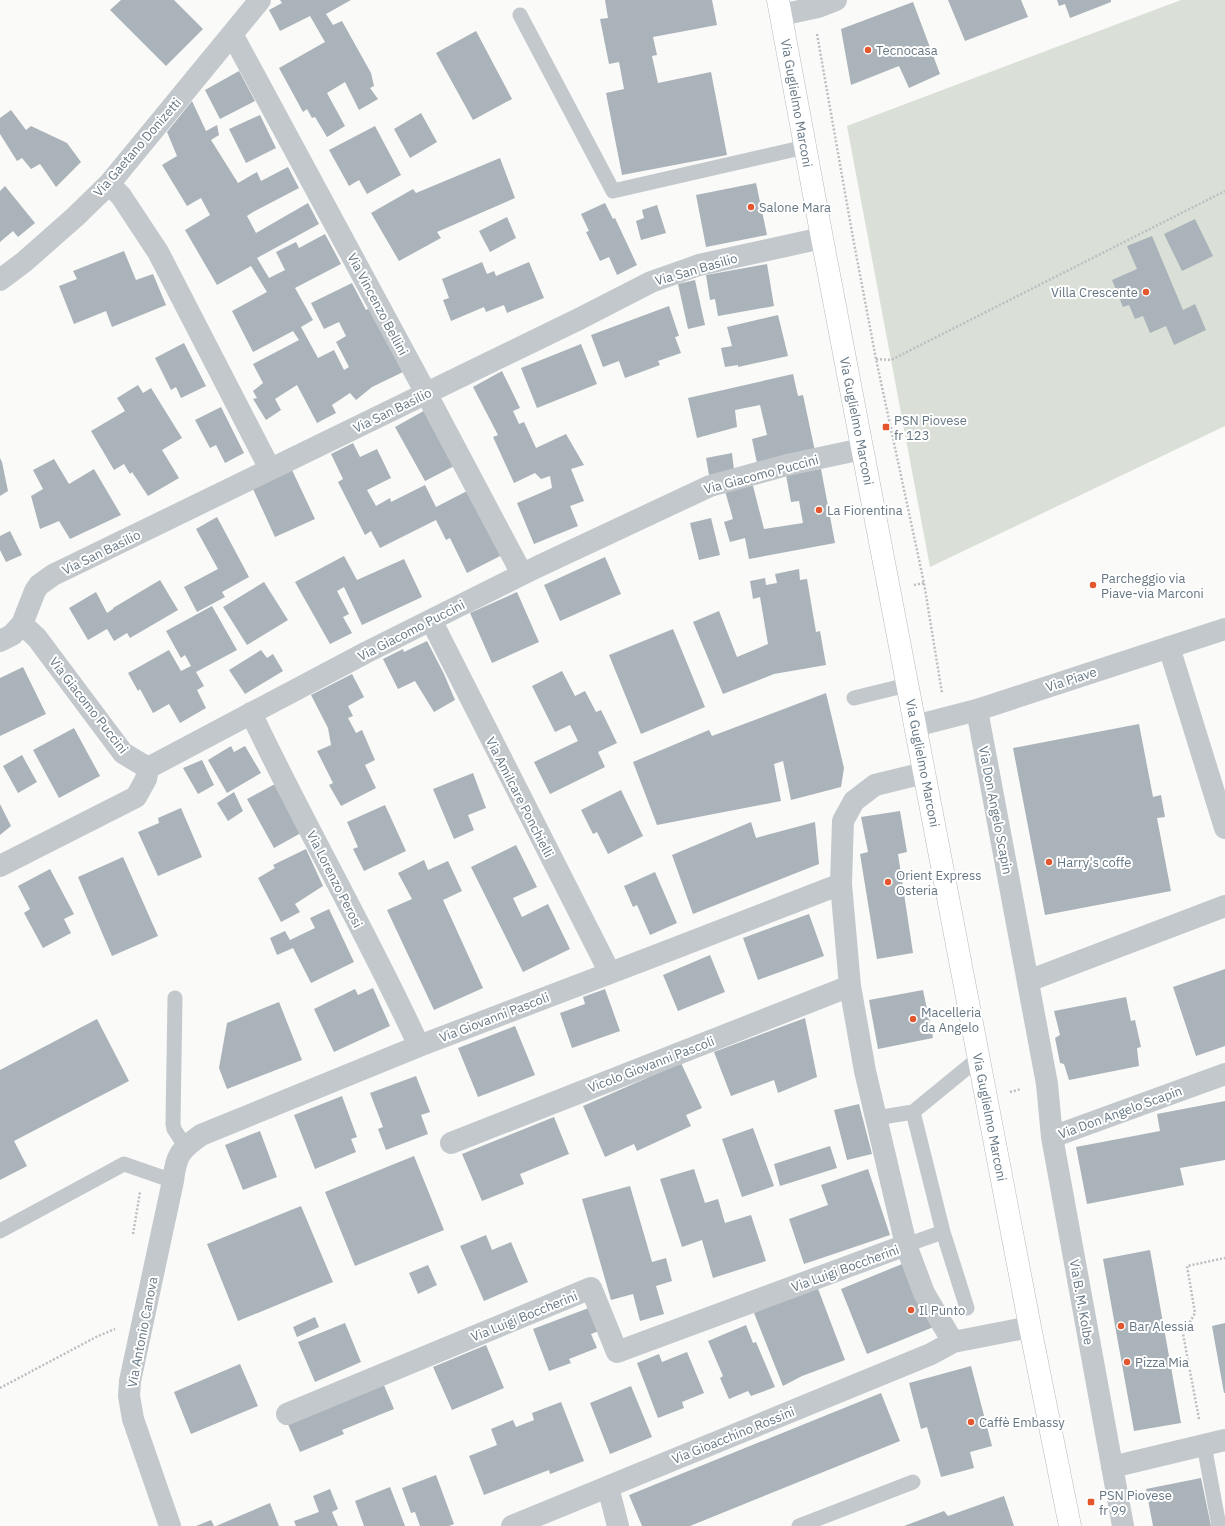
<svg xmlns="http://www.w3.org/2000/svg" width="1225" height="1526" font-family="'IBM Plex Sans',sans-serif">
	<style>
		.park { fill: #dadfd7 }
		.building { fill: #aab3b9 }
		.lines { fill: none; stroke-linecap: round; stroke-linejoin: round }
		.primary-casing { stroke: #b5babe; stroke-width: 23 }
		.path { stroke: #bbbfc2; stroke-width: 2.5; stroke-dasharray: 2 2; stroke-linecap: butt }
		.lane { stroke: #c3c8cc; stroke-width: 15 }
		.street { stroke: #c3c8cc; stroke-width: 22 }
		.primary { stroke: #fff; stroke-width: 22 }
		.poi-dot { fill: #e4572e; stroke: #fff; stroke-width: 1.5 }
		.labels { text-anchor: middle; stroke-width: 4; stroke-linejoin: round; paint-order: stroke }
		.poi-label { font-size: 13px; fill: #657683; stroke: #fff; text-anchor: start }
		.street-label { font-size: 13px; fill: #657683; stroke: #fff }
	</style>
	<rect width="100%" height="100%" fill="#fafaf8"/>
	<!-- park -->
	<path class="park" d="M1181 0H1225V426L930 567 847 126Z"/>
	<!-- building -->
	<path class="building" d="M121 0H174L203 29 166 66 110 10Z
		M280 0H351L326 14 333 25 342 21 371 73 374 86 370 88 378 99 359 110 345 82 327 93 345 126 327 137 315 117 312 118 307 109 303 112 279 68 325 42 310 16 280 31 269 10 282 3Z
		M605 0H712L717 25 653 37 657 55 652 56 658 83 711 72 727 155 622 175 606 93 624 89 619 62 609 64 600 19 608 18Z
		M948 0H1021L1028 17 965 41Z
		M1057 0H1111V2L1070 18 1065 4 1059 6Z
		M913 2 940 74 909 88 899 66 851 85 841 29Z
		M476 31 512 99 473 120 436 53Z
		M239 71 255 101 220 119 205 90Z
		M192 101 206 131 217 125 219 135 211 140 238 183 257 172 261 181 288 167 299 188 253 212 247 216 256 233 308 203 319 224 257 258 269 278 285 270 276 252 296 242 299 248 325 234 341 264 295 288 313 320 301 327 318 358 334 350 344 370 349 367 336 342 346 336 339 322 324 329 311 303 352 283 366 310 371 307 403 372 372 387 356 400 350 393 332 405 336 413 317 423 297 385 275 399 281 410 266 420 253 399 257 398 253 391 263 383 253 364 299 340 293 331 253 352 232 311 267 292 251 266 217 285 185 230 210 215 201 198 187 206 162 165 177 156 167 132Z
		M11 110 26 130 31 126 67 143 81 162 56 187 40 164 31 169 22 158 17 161 0 134V118Z
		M421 113 437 142 410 158 394 129Z
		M260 115 276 148 246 163 229 129Z
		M375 126 401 175 367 194 359 180 349 186 329 150Z
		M500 158 515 198 437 232 441 238 399 261 371 213 413 189 416 193Z
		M756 183 767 235 706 247 696 195Z
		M5 186 35 223 18 237 13 231 0 242V191Z
		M605 203 613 219 615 218 637 265 617 275 609 257 600 261 586 232 589 231 581 214Z
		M657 205 666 233 641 240 636 221 644 218 642 210Z
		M507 217 516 238 490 252 479 231Z
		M1195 219 1213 256 1182 271 1164 234Z
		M1152 236 1183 310 1195 304 1206 330 1174 345 1166 326 1150 333 1143 316 1135 319 1129 305 1123 307 1112 280 1137 269 1127 246Z
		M124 251 136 280 153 274 166 305 112 327 106 311 74 324 59 286 77 279 73 271Z
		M482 262 487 274 494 271 496 276 529 262 544 298 507 313 504 305 486 312 484 307 451 321 443 300 449 298 442 279Z
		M767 264 774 306 718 316 715 299 710 300 706 275Z
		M695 280 705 325 688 329 678 284Z
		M669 306 679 336 675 337 681 353 658 361 660 365 625 378 619 361 603 367 591 335Z
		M778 315 788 356 738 367V365L725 367 721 348 732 346 727 327Z
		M184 343 206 386 181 398 176 387 171 390 155 358Z
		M581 344 597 384 537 408 521 368Z
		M502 371 520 408 513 411 519 424 524 422 536 448 566 434 584 465 571 469 584 501 570 506 578 526 534 544 517 503 552 488 550 476 541 479 535 473 514 483 493 437 498 435 473 387Z
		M793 374 798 396 803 395 816 456 758 468 752 439 767 435 760 405 735 410 737 427 697 438 688 398Z
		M138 385 143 393 151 388 182 438 162 450 179 478 148 496 132 472 130 474 124 464 114 470 91 431 125 411 117 398Z
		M221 407 244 453 225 463 216 445 210 448 195 420Z
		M429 408 460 463 425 481 395 427Z
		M353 443 360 457 377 449 391 478 367 490 376 506 390 498 391 502 425 485 436 507 471 489 504 554 467 573 450 538 446 540 436 520 380 548 371 531 365 535 338 482 343 479 331 454Z
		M732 453 734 470 709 475 706 458Z
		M0 458 2 462 8 491 0 496Z
		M54 459 69 484 94 469 121 515 70 539 59 521 40 529 31 496 43 489 33 470Z
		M821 469 835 543 749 559 745 538 730 542 724 522 733 519 725 491 752 482 764 529 803 523 799 501 791 502 786 475Z
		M292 470 315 519 275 537 253 489Z
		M217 517 249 577 222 592 225 597 197 612 184 587 218 569 196 529Z
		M711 518 720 555 699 560 690 523Z
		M10 531 22 555 6 562 0 550V536Z
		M344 556 357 580 404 559 422 597 362 625 344 587 337 591 349 614 343 617 352 633 330 644 295 582Z
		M605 557 621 594 560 621 544 585Z
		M799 569 800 580 807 579 816 632 820 631 826 665 774 674 723 694 693 622 719 611 737 657 768 644 760 597 753 599 750 581 765 578 766 585 777 583 775 574Z
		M160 580 178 610 130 638 127 633 114 641 107 629 88 640 69 608 96 592 107 613 113 609V608Z
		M264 582 288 620 247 645 223 607Z
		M517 592 539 642 492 663 470 613Z
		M212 606 237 650 196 672 204 686 197 690 206 708 180 723 169 704 153 713 140 689 138 691 128 673 169 650 181 671 191 666 185 655 181 658 166 631Z
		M673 629 705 707 641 734 609 655Z
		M427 641 444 674 455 700 434 712 415 681 398 689 383 659 403 649 404 652Z
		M261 650 267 658 273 654 283 671 245 694 229 670Z
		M23 667 46 714 0 736V678Z
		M562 671 575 696 585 691 596 712 601 710 617 743 598 752 605 767 550 794 534 762 578 741 570 725 555 732 532 686Z
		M352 674 364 697 348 706 353 716 348 718 356 733 362 730 375 760 365 765 376 788 341 806 329 785 333 783 317 751 331 745 328 728 311 695Z
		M826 693 844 768 841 787 791 800 783 761 774 764 781 801 657 825 633 762 709 730 712 736Z
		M1139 724 1153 797 1161 795 1165 817 1157 818 1171 891 1045 915 1013 748Z
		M74 728 100 776 59 798 33 750Z
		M231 746 234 752 245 746 261 773 227 793 208 760Z
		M22 755 37 782 18 793 3 766Z
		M202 760 214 785 198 794 183 768Z
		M473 773 486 808 468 815 474 830 454 839 433 789Z
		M275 784 301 833 274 848 247 799Z
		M621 790 643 836 608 854 597 832 593 834 581 810Z
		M234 792 243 811 228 821 217 803Z
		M0 804 11 826 0 835Z
		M385 805 406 851 364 871 353 849 358 847 347 822Z
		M181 808 202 857 158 876 138 832 159 823 158 818Z
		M900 811 907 852 898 854 913 953 877 959 860 854 868 852 861 817Z
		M751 822 756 838 815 822 819 864 693 914 672 855Z
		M516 845 537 887 513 898 522 917 548 904 570 949 523 972 471 867Z
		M306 849 323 886 295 904 300 912 281 922 258 878 275 868 273 865Z
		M123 857 158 936 112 956 78 877Z
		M424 860 428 870 448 861 462 891 443 900 483 988 434 1010 387 910 412 899 398 873Z
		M50 869 74 914 64 919 71 933 43 948 24 913 30 909 18 886Z
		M655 872 677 923 650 935 637 905 633 907 624 886Z
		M329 909 354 962 311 983 293 948 277 955 270 938 285 931 290 940 315 928 310 918Z
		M809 914 824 956 758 980 743 938Z
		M710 955 725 992 678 1011 663 975Z
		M1225 969V1046L1196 1056 1173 987Z
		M373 988 390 1026 334 1052 314 1009 355 989 358 995Z
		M605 989 620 1031 572 1048 560 1013 585 1004 583 997Z
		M923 990 933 1038 878 1049 869 1000Z
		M1126 997 1131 1021 1135 1020 1141 1047 1137 1048 1139 1066 1069 1080 1064 1064 1060 1063 1055 1038 1060 1035 1054 1011Z
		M279 1002 302 1060 227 1089 219 1068 227 1023Z
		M805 1018 817 1077 778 1093 774 1080 731 1096 714 1052Z
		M97 1019 129 1081 14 1141 27 1166 0 1180V1070Z
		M515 1026 535 1075 478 1097 458 1048Z
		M681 1063 702 1108 686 1115 691 1126 637 1151 634 1144 605 1157 583 1106Z
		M416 1076 430 1112 421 1115 428 1134 386 1150 378 1129 383 1127 370 1093Z
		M342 1096 357 1137 351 1139 356 1152 315 1169 294 1115Z
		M1225 1101V1160L1180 1168 1184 1185 1087 1204 1076 1147 1160 1131 1157 1114Z
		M859 1104 872 1154 847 1160 834 1110Z
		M554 1117 569 1154 520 1174 524 1184 482 1201 462 1154Z
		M753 1128 774 1186 742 1197 722 1139Z
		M260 1131 277 1177 243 1190 225 1145Z
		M830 1146 837 1168 780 1186 774 1164Z
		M414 1156 444 1230 355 1266 325 1192Z
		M694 1169 705 1203 718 1199 725 1223 751 1215 766 1261 713 1278 702 1240 682 1247 660 1179Z
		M868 1169 890 1235 804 1264 789 1219 828 1205 821 1185Z
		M630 1186 652 1262 666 1258 672 1281 656 1286 664 1314 640 1321 633 1294 611 1300 582 1199Z
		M301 1206 333 1282 238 1321 207 1244Z
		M486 1235 492 1250 511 1242 528 1282 484 1301 460 1246Z
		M1150 1250 1181 1423 1134 1431 1103 1259Z
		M907 1262 936 1326 867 1354 841 1289Z
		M428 1265 437 1285 418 1294 409 1273Z
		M817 1286 845 1360 802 1376 783 1386 754 1313Z
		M594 1306 604 1329 591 1334 597 1348 569 1359 571 1363 549 1371 533 1329Z
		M315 1317 319 1327 297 1337 293 1327Z
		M345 1323 361 1362 315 1382 298 1342Z
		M1225 1323V1393H1224L1212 1326Z
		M746 1325 753 1343 756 1342 775 1387 751 1396 748 1391 729 1399 720 1378 723 1376 708 1341Z
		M486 1345 504 1388 452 1410 433 1367Z
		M687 1352 704 1393 682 1402 684 1408 658 1418 637 1363 659 1354 662 1362Z
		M240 1364 258 1406 191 1434 174 1392Z
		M971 1366 992 1446 970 1452 974 1468 941 1477 927 1427 921 1429 909 1383Z
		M383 1383 394 1409 342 1430 344 1434 300 1452 287 1422Z
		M631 1386 652 1437 610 1454 590 1403Z
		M881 1393 900 1441 690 1526H642L629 1495Z
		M561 1402 584 1461 550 1474 549 1470 484 1495 469 1456 497 1445 491 1429 513 1420 516 1427 534 1420 532 1413Z
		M436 1475 454 1524 449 1526H420L415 1512 411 1513 402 1488Z
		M1201 1478 1211 1526H1153L1146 1489Z
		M390 1487 405 1526H364L355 1501Z
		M330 1489 338 1509 332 1512 338 1526H296L294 1521 319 1512 313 1496Z
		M1004 1496 1014 1526H904L944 1511 948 1516Z
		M270 1503 279 1526H216Z
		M211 1520 214 1526H196Z"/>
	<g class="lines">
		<defs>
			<path id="primary" d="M778 0 822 238 1030 1327 1070 1526"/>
		</defs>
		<!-- primary casing -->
		<use href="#primary" class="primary-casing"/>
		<!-- path -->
		<path class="path" d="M817 34 853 238 876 359 924 583 942 693
			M876 359 891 360 1225 191
			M914 585 924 583
			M1010 1092 1021 1089
			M133 1234 140 1192
			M0 1388 98 1336 115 1329
			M1199 1419 1183 1334 1195 1313 1187 1266 1225 1258"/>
		<!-- lane -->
		<path class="lane" d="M520 15 613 191 805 147
			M854 698 907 685
			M175 998 173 1124 174 1129 185 1146
			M876 1118 913 1112 979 1058
			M0 1231 124 1164 173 1181
			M943 1232 967 1308
			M906 1245 943 1232 913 1112
			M1204 1445 1219 1526
			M799 1526 913 1482"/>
		<!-- street -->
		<path class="street" d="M781 15 818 7 836 0
			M232 34 426 393 522 574
			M109 184 121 196 158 252 270 469
			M0 280 24 262 75 217 109 184 260 0
			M431 620 610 973
			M22 624 37 638 123 753 148 768 367 652 537 567 710 486 787 465 862 449
			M0 641 12 635 22 624 35 591 39 585 53 575 579 319 651 282 699 265 822 238
			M1169 647 1225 828
			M977 710 1047 1084 1052 1137 1123 1526
			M251 713C304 825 367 933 419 1046
			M915 726 977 710 1225 629
			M924 773 875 785 854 801 843 821 841 884 850 986 865 1071 906 1245 924 1293 953 1342 1030 1327
			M0 866 136 797 146 779 148 768
			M1028 981 1225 906
			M1052 1137 1225 1074
			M451 1143 850 986
			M287 1414 591 1288 617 1352 906 1245
			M1112 1467 1225 1440
			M608 1487 618 1526
			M170 1526 133 1419 129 1396 130 1381 173 1181C176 1155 180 1150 201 1135L419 1046 652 957 841 884
			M512 1526 931 1354 953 1342"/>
		<!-- primary -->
		<use href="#primary" class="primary"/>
	</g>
	<!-- markers -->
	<g class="poi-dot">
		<circle cx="868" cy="50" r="4"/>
		<circle cx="751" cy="207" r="4"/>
		<circle cx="1146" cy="292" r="4"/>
		<rect x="882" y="423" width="8" height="8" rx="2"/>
		<circle cx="819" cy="510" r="4"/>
		<circle cx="1093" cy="585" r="4"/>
		<circle cx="1049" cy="862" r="4"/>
		<circle cx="888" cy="882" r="4"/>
		<circle cx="913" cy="1019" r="4"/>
		<circle cx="911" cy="1310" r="4"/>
		<circle cx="1121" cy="1326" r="4"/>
		<circle cx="1127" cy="1362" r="4"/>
		<circle cx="971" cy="1422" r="4"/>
		<rect x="1087" y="1498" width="8" height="8" rx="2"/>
	</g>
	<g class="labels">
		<!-- poi labels -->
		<g class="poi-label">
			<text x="876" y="55">Tecnocasa</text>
			<text x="759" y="212">Salone Mara</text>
			<text x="1138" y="297" text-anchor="end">Villa Crescente</text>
			<text x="894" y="425">PSN Piovese<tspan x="894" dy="15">fr 123</tspan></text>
			<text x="827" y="515">La Fiorentina</text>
			<text x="1101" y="583">Parcheggio via<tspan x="1101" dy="15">Piave-via Marconi</tspan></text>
			<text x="1057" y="867">Harry's coffe</text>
			<text x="896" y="880">Orient Express<tspan x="896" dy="15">Osteria</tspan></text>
			<text x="921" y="1017">Macelleria<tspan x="921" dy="15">da Angelo</tspan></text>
			<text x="919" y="1315">Il Punto</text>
			<text x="1129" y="1331">Bar Alessia</text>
			<text x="1135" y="1367">Pizza Mia</text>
			<text x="979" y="1427">Caffè Embassy</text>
			<text x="1099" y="1500">PSN Piovese<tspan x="1099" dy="15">fr 99</tspan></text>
		</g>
		<!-- street labels -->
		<g class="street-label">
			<text transform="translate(797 103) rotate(80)" y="5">Via Guglielmo Marconi</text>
			<text transform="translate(137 147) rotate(-49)" y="5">Via Gaetano Donizetti</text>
			<text transform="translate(696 269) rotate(-16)" y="5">Via San Basilio</text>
			<text transform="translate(378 304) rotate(62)" y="5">Via Vincenzo Bellini</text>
			<text transform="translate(392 410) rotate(-26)" y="5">Via San Basilio</text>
			<text transform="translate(857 421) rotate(79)" y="5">Via Guglielmo Marconi</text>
			<text transform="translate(761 474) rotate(-15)" y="5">Via Giacomo Puccini</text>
			<text transform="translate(101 552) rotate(-26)" y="5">Via San Basilio</text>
			<text transform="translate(411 630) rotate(-27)" y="5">Via Giacomo Puccini</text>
			<text transform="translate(1071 679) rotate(-18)" y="5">Via Piave</text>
			<text transform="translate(89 705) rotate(52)" y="5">Via Giacomo Puccini</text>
			<text transform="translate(923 763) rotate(79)" y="5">Via Guglielmo Marconi</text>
			<text transform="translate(520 797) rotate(63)" y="5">Via Amilcare Ponchielli</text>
			<text transform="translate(996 810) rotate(79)" y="5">Via Don Angelo Scapin</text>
			<text transform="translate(335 879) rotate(63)" y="5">Via Lorenzo Perosi</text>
			<text transform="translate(494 1017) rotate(-21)" y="5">Via Giovanni Pascoli</text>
			<text transform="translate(651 1064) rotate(-21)" y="5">Vicolo Giovanni Pascoli</text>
			<text transform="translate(1120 1112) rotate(-20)" y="5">Via Don Angelo Scapin</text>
			<text transform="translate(990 1117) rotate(79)" y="5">Via Guglielmo Marconi</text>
			<text transform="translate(845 1268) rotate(-20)" y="5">Via Luigi Boccherini</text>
			<text transform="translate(1082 1302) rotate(80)" y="5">Via B. M. Kolbe</text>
			<text transform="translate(524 1316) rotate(-22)" y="5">Via Luigi Boccherini</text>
			<text transform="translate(142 1332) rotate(-79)" y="5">Via Antonio Canova</text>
			<text transform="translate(733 1435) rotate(-22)" y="5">Via Gioacchino Rossini</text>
		</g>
	</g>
</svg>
